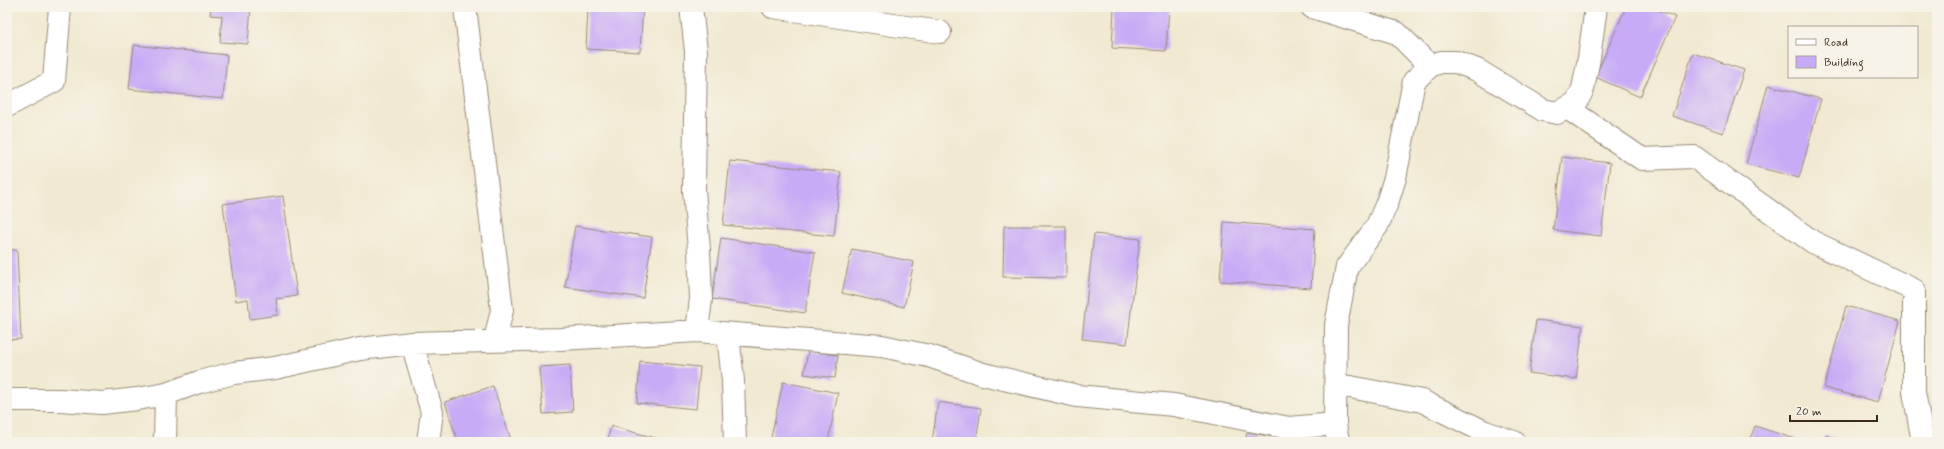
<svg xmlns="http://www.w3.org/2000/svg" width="1944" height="449" font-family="Mynerve,sans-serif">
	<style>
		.building { fill: #c7abf6 }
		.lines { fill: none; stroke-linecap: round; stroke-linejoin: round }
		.minor-casing { stroke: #968a78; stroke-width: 24 }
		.minor { stroke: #fff; stroke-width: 22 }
	</style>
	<rect width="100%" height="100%" fill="#f7f3e8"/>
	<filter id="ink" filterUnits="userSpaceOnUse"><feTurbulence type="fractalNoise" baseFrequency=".025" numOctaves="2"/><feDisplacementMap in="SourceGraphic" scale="8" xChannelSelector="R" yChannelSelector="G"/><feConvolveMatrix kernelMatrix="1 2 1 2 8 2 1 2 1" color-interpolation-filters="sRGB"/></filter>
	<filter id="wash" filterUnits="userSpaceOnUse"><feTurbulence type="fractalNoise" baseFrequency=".012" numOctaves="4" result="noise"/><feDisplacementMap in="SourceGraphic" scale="16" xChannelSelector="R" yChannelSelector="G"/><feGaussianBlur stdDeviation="0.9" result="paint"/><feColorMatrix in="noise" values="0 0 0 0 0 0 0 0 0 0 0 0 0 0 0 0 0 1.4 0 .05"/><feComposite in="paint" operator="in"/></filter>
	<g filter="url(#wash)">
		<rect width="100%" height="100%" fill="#f1e9d2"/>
		<g id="blocks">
			<!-- building -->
			<path class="building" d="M211 7H251L248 44 220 42 222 16 210 15Z
				M588 7H643L640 52 586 49Z
				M1114 7H1169L1166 51 1112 48Z
				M1626 7H1651L1675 17 1640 97 1595 77Z
				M134 45 227 55 223 99 129 89Z
				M1693 53 1744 70 1723 133 1672 116Z
				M1768 85 1821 99 1799 178 1746 164Z
				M1562 157 1610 163 1601 236 1553 230Z
				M730 161 841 172 834 236 723 225Z
				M283 196 297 296 276 299 278 315 250 319 248 299 236 301 223 204Z
				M1224 222 1315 229 1311 288 1220 281Z
				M575 226 652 237 643 298 565 287Z
				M1004 226H1066V278L1003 277Z
				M1094 234 1140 239 1127 344 1082 339Z
				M721 238 815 252 805 313 712 299Z
				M852 249 914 262 904 307 842 293Z
				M7 250H17L21 339 7 340Z
				M1846 306 1900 321 1878 402 1824 388Z
				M1536 320 1583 326 1576 379 1529 373Z
				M808 351 838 355 835 378 804 374Z
				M640 361 700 367 696 409 637 403Z
				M570 365 573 412 543 414 539 367Z
				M783 382 838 393 828 442H770Z
				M493 386 511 440 505 442H458L445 402Z
				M938 402 981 408 976 442H932Z
				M611 426 670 442H607Z
				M1755 426 1798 440 1797 442H1749Z
				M1247 432 1294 441V442H1245Z
				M1825 435 1848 442H1823Z"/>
		</g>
	</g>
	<g filter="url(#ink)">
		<use href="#blocks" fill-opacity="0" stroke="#968a78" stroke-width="1"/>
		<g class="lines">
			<defs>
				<path id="minor" d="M465 7 502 310 495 340
					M691 7 696 51 694 190 699 250 701 299 697 331
					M773 7 940 32
					M1312 7 1397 33 1430 66
					M7 106 54 81 60 7
					M1567 108 1642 159 1694 157 1813 242 1914 290V392L1923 442
					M728 334 733 381 735 442
					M412 343 432 412 428 442
					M1335 384 1422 401 1485 432 1514 442
					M7 400H60L102 403 137 399 166 394 199 382 234 373 275 368 360 349 412 343 561 339 697 331 882 346 929 356 983 374 1077 396 1174 405 1289 428 1335 424
					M165 442 166 394
					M1338 442 1335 424 1336 325 1347 267 1377 226 1387 203 1395 178 1414 81 1430 66 1441 62H1456L1477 70 1543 110 1557 113 1576 103 1583 89 1589 58 1596 7"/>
			</defs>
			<!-- minor casing -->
			<use href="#minor" class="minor-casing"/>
			<!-- minor -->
			<use href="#minor" class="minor"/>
		</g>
	</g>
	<!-- margin -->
	<rect width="1944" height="449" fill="none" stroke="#f7f3e8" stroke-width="24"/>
	<!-- legend -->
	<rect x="1788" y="26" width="130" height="52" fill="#f7f3e8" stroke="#aca397"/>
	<rect x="1796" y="39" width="20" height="6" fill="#ffffff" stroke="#aca397"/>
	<text x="1824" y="46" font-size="12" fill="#3b2a1e">Road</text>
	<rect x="1796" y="56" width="20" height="12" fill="#c7abf6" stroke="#aca397"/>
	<text x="1824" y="66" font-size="12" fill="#3b2a1e">Building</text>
	<!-- scale -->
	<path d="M1790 415v6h87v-6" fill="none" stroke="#3b2a1e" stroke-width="2"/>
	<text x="1796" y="415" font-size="12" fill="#3b2a1e" stroke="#f7f3e8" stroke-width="3" paint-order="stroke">20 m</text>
</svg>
